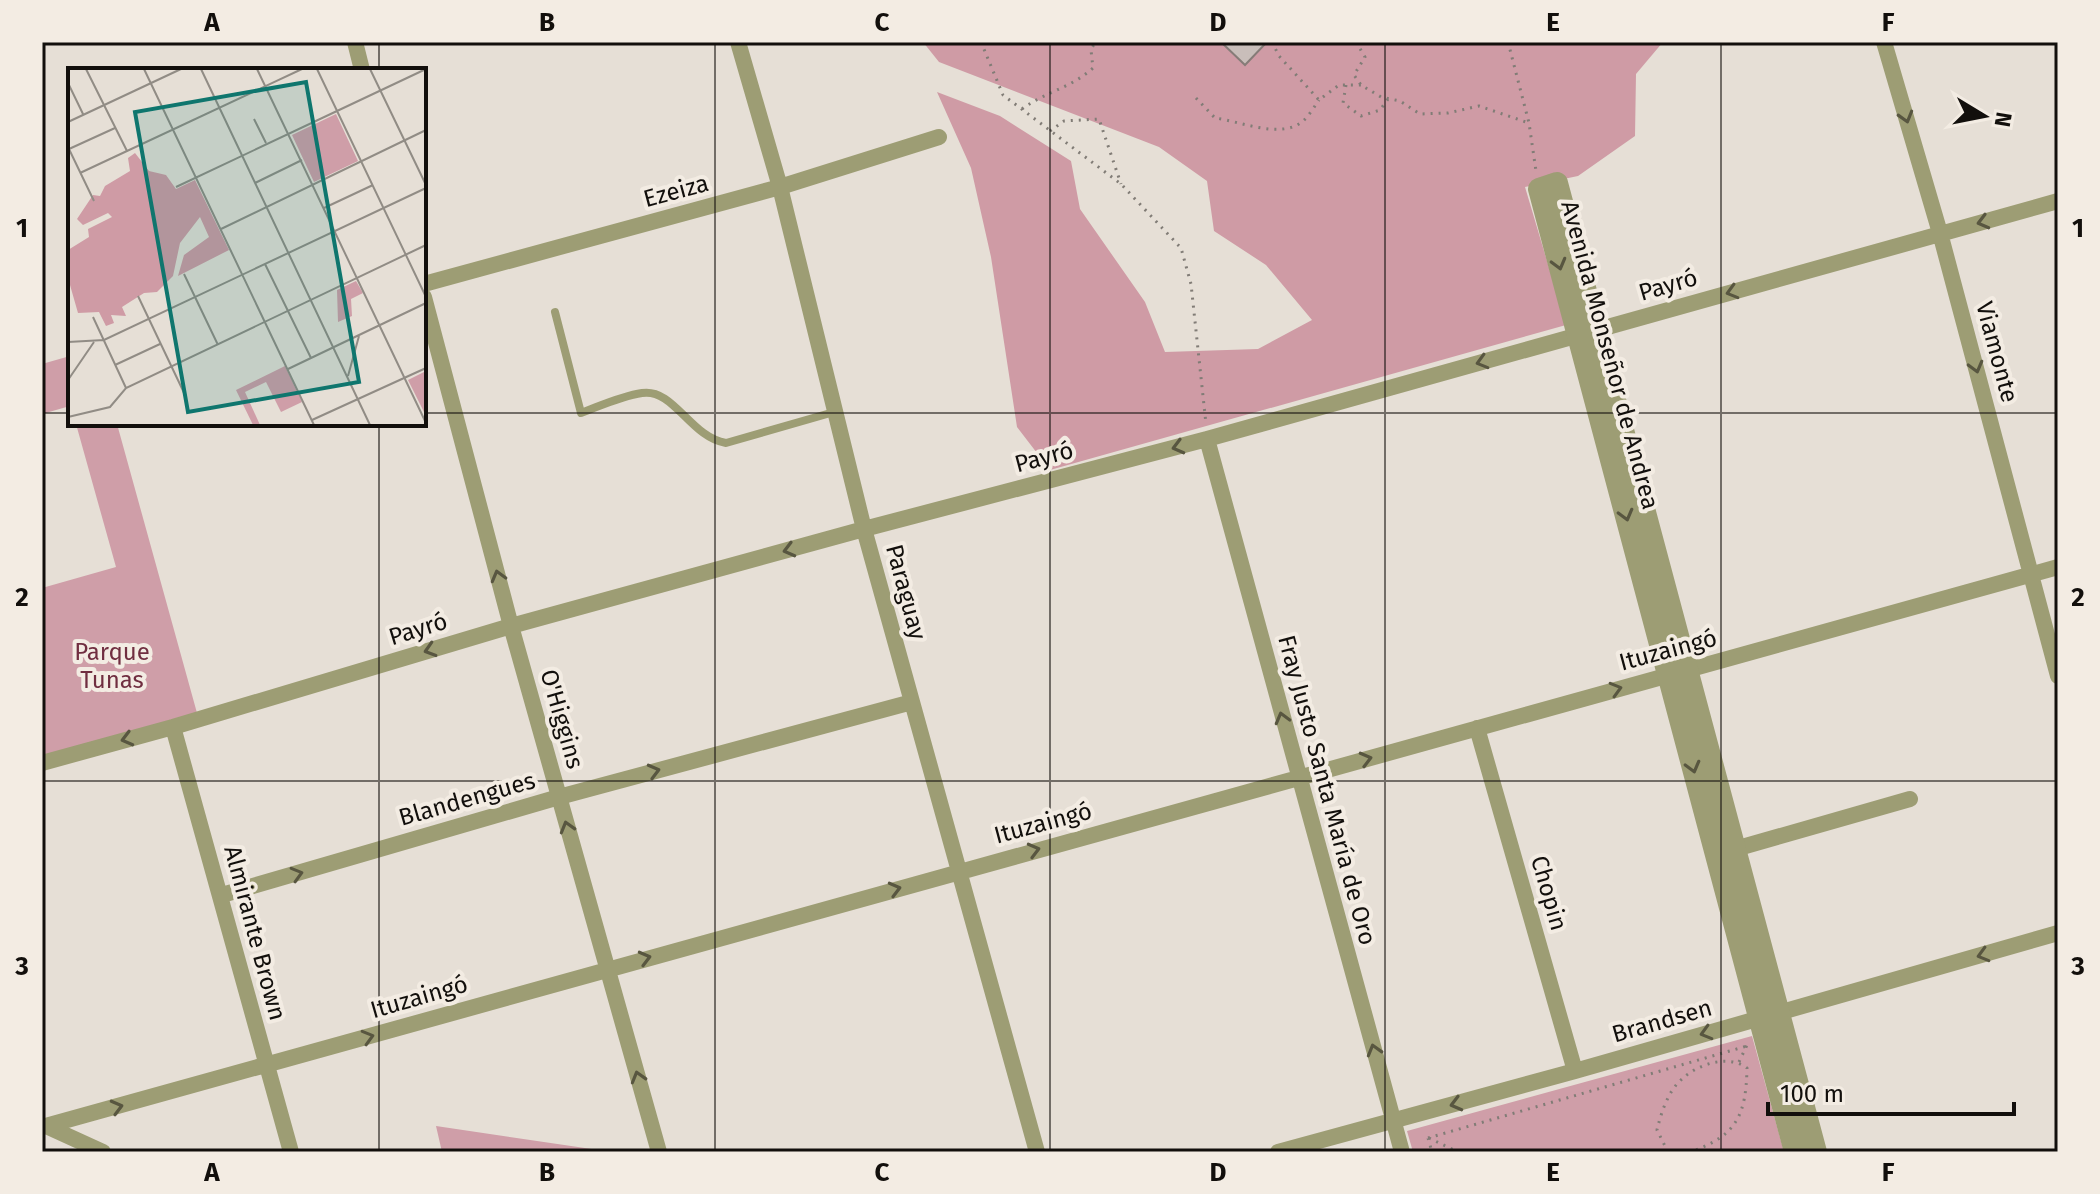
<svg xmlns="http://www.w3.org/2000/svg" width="2100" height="1194" font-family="'Fira Sans',sans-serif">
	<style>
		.green { fill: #cf9ea8 }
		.forest { fill: #cf9ba5 }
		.building { fill: #c9beba; stroke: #867c78; stroke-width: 2 }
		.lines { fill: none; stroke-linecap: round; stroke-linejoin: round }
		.path { stroke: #817c76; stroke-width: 3; stroke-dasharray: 2 6; stroke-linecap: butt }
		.service { stroke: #9d9d74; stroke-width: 8 }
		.minor { stroke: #9d9d74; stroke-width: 16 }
		.tertiary { stroke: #9d9d74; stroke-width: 22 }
		.oneway { stroke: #585640 }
		.grid { fill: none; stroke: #120f0c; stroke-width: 2; stroke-opacity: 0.55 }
		.labels { text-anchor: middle; stroke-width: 8; stroke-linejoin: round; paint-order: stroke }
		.street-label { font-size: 24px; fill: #120f0c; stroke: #f3ece3 }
		.park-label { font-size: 24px; fill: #702e40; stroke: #f3ece3 }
		.inset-road { fill: none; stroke: #918c85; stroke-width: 2 }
		.view { fill: #0f766e; fill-opacity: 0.15; stroke: #0f766e; stroke-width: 4 }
		.inset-edge { fill: none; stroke: #120f0c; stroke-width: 4 }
		.neatline { fill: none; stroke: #120f0c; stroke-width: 3 }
		.grid-label { font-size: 26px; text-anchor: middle; font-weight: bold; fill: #120f0c }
	</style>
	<rect width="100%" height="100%" fill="#e6dfd6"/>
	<!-- green -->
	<path class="green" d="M70 356V406L42 414V364Z
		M76 424H117L197 713 42 757V588L116 567Z
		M1752 1036 1784 1152H1413L1407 1131Z
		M436 1126 612 1152H442Z"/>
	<!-- forest -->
	<path class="forest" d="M923 42H1663L1636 74 1635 136 1578 176 1525 187 1566 325 1050 470 1017 427 991 257 971 168 937 92 1000 116 1071 161 1080 209 1145 302 1165 352 1258 349 1312 320 1266 265 1214 231 1207 181 1159 147 939 62Z"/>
	<!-- building -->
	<path class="building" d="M1221 42H1267L1245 65Z"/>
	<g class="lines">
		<!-- path -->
		<path class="path" d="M981 42 1003 95 1121 184 1181 248 1191 284 1206 424
			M1272 42 1279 56 1319 100 1339 85H1361
			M1356 42 1365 57 1354 75 1361 85 1381 97 1400 101 1420 114 1448 113 1479 106 1529 123
			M1508 42 1529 123 1536 171
			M1346 85 1343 103 1361 116 1380 110 1388 99
			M1196 98 1215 118C1240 121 1281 140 1303 121 1309 116 1314 107 1319 100
			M1022 109C1045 92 1071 88 1093 68L1091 50 1095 42
			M1050 131 1064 121 1099 119 1121 184
			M1739 1062 1747 1045
			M1428 1138 1747 1046
			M1428 1138 1432 1152
			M1429 1138 1458 1152
			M1668 1152 1657 1130C1661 1113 1668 1091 1682 1079 1698 1064 1728 1054 1747 1068 1746 1115 1737 1136 1690 1152"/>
		<!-- service -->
		<path class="service" d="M555 312 581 413C600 406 621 396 642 393 674 388 690 437 726 443L834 412"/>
		<!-- minor -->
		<path class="minor" d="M355 42 362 70
			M738 42 780 187 864 529 1037 1152
			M1884 42 1940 233 2058 676
			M424 284 780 187 939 137
			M424 297 511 626 659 1152
			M1207 439 1402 1152
			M173 727 291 1152
			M1477 728 1575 1071
			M42 763 173 727 511 626 864 529 1207 439 2058 201
			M1735 849 1910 799
			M222 895 559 797 912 702
			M46 1126 103 1152
			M42 1127 2058 567
			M1278 1152 1575 1071 2058 933"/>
		<!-- tertiary -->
		<path class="tertiary" d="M1795 1152 1539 189 1557 183 1816 1152"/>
	</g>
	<!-- one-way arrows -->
	<defs><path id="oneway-chevron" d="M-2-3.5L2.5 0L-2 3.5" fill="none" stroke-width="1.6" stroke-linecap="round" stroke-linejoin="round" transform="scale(2)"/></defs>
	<g class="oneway">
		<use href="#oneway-chevron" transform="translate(1906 117) rotate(74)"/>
		<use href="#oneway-chevron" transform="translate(1983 222) rotate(165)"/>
		<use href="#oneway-chevron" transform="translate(1559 264) rotate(75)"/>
		<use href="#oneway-chevron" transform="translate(1732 292) rotate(164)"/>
		<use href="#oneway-chevron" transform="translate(1482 362) rotate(164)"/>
		<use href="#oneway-chevron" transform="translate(1976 367) rotate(75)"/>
		<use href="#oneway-chevron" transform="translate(1178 447) rotate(165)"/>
		<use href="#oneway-chevron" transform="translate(1626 515) rotate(75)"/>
		<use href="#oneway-chevron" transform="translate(789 550) rotate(165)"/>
		<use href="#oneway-chevron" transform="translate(498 576) rotate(-105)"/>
		<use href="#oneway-chevron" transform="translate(430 650) rotate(163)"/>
		<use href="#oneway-chevron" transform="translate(1616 689) rotate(-16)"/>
		<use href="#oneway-chevron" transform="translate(1282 718) rotate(-105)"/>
		<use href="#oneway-chevron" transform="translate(127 739) rotate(165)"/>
		<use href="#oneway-chevron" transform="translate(1366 759) rotate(-15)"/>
		<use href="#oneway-chevron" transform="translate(1693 767) rotate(75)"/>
		<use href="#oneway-chevron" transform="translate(654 771) rotate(-15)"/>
		<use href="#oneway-chevron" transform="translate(567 827) rotate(-106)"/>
		<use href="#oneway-chevron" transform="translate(1034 850) rotate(-15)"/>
		<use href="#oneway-chevron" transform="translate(297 874) rotate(-16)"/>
		<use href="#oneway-chevron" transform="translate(895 889) rotate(-15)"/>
		<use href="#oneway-chevron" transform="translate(1983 955) rotate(164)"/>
		<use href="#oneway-chevron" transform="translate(645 958) rotate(-15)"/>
		<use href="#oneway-chevron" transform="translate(1706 1033) rotate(164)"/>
		<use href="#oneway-chevron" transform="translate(368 1037) rotate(-16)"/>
		<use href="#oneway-chevron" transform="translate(1374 1050) rotate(-106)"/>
		<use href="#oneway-chevron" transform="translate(638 1077) rotate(-106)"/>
		<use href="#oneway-chevron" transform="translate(1456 1104) rotate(165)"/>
		<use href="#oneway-chevron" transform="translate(117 1107) rotate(-15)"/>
	</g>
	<!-- grid -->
	<path class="grid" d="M379 42V70M715 42V1152M1050 42V1152M1385 42V1152M1721 42V1152M42 413H70M424 413H2058M379 424V1152M42 781H2058"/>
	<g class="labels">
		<!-- street labels -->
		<g class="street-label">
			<text transform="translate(676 191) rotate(-15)" y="8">Ezeiza</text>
			<text transform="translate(1668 285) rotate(-16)" y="8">Payró</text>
			<text transform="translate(1997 352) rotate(75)" y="8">Viamonte</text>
			<text transform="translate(1610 355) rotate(75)" y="8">Avenida Monseñor de Andrea</text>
			<text transform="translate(1044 457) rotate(-15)" y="8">Payró</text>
			<text transform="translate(906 592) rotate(75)" y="8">Paraguay</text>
			<text transform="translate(418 629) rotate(-17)" y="8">Payró</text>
			<text transform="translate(1668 650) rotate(-15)" y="8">Ituzaingó</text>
			<text transform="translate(562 719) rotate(74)" y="8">O'Higgins</text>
			<text transform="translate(1327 790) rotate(75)" y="8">Fray Justo Santa María de Oro</text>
			<text transform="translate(467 799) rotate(-16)" y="8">Blandengues</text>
			<text transform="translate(1043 823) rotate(-15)" y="8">Ituzaingó</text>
			<text transform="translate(1549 893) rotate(74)" y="8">Chopin</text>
			<text transform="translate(255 933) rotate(75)" y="8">Almirante Brown</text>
			<text transform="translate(419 997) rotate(-16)" y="8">Ituzaingó</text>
			<text transform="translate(1662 1021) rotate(-16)" y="8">Brandsen</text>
		</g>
		<!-- park labels -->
		<g class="park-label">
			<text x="112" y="660">Parque<tspan x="112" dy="28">Tunas</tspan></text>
		</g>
	</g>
	<!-- overview -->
	<g transform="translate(68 68)">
		<rect width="358" height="358" fill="#e6dfd6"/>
		<path d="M268 46 290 93 246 114 224 67ZM288 213 295 225 283 231 284 248 270 254 269 222ZM217 298 234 334 213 344 198 314 177 324 192 357H185L168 322ZM358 303V348L340 312Z" fill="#cf9ea8"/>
		<path d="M67 85 81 103 98 107 108 121 127 112 161 182 110 208 116 187 141 169 132 149 112 175 105 208 89 224 76 225 54 239 58 248 43 247 46 255 38 258 31 244 10 245 0 210V182L21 169 20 161 44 149 40 145 15 157 9 151 25 127 32 128 37 118 62 103 60 90Z" fill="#cf9ba5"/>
		<path class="inset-road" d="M18 1 59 83M76 1 246 357M133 1 302 357M189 1 358 355M249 1 358 229M302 1 358 117M0 15 15 46M269 43 358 1M186 51 198 75M0 54 113 1M0 79 26 133M1 81 47 60M12 105 234 1M187 115 234 92M108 119 269 43M256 140 305 117M153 161 358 62M197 196 243 290M116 206 150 277M70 228 118 329M25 249 58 320M0 274 36 272 358 120M47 297 92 276M220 301 358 235M280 308 291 268M0 312 26 274M0 349 42 339 58 320 358 177M244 352 358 300"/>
		<path class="view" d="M238 14 291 314 120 344 67 44Z"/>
		<rect width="358" height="358" class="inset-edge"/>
	</g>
	<!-- border -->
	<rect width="2100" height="1194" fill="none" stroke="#f3ece3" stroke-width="88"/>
	<!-- north arrow -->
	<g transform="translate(1984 116) rotate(100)" stroke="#f3ece3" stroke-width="6" paint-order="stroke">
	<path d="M0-6L14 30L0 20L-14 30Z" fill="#120f0c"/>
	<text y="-12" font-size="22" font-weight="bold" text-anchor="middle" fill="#120f0c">N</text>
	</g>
	<!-- scale -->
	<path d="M1768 1102v12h246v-12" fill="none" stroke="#120f0c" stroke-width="4"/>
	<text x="1780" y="1102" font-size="24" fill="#120f0c" stroke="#f3ece3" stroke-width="6" paint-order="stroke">100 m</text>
	<rect x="44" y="44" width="2012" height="1106" class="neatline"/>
	<g class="grid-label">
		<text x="212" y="31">A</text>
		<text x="547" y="31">B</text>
		<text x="882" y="31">C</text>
		<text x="1218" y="31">D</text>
		<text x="1553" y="31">E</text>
		<text x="1888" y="31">F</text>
		<text x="22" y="237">1</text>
		<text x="2078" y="237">1</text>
		<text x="22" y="606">2</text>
		<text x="2078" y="606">2</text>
		<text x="22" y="975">3</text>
		<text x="2078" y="975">3</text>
		<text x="212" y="1181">A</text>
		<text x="547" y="1181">B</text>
		<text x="882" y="1181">C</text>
		<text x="1218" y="1181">D</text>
		<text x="1553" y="1181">E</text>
		<text x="1888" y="1181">F</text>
	</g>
</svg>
